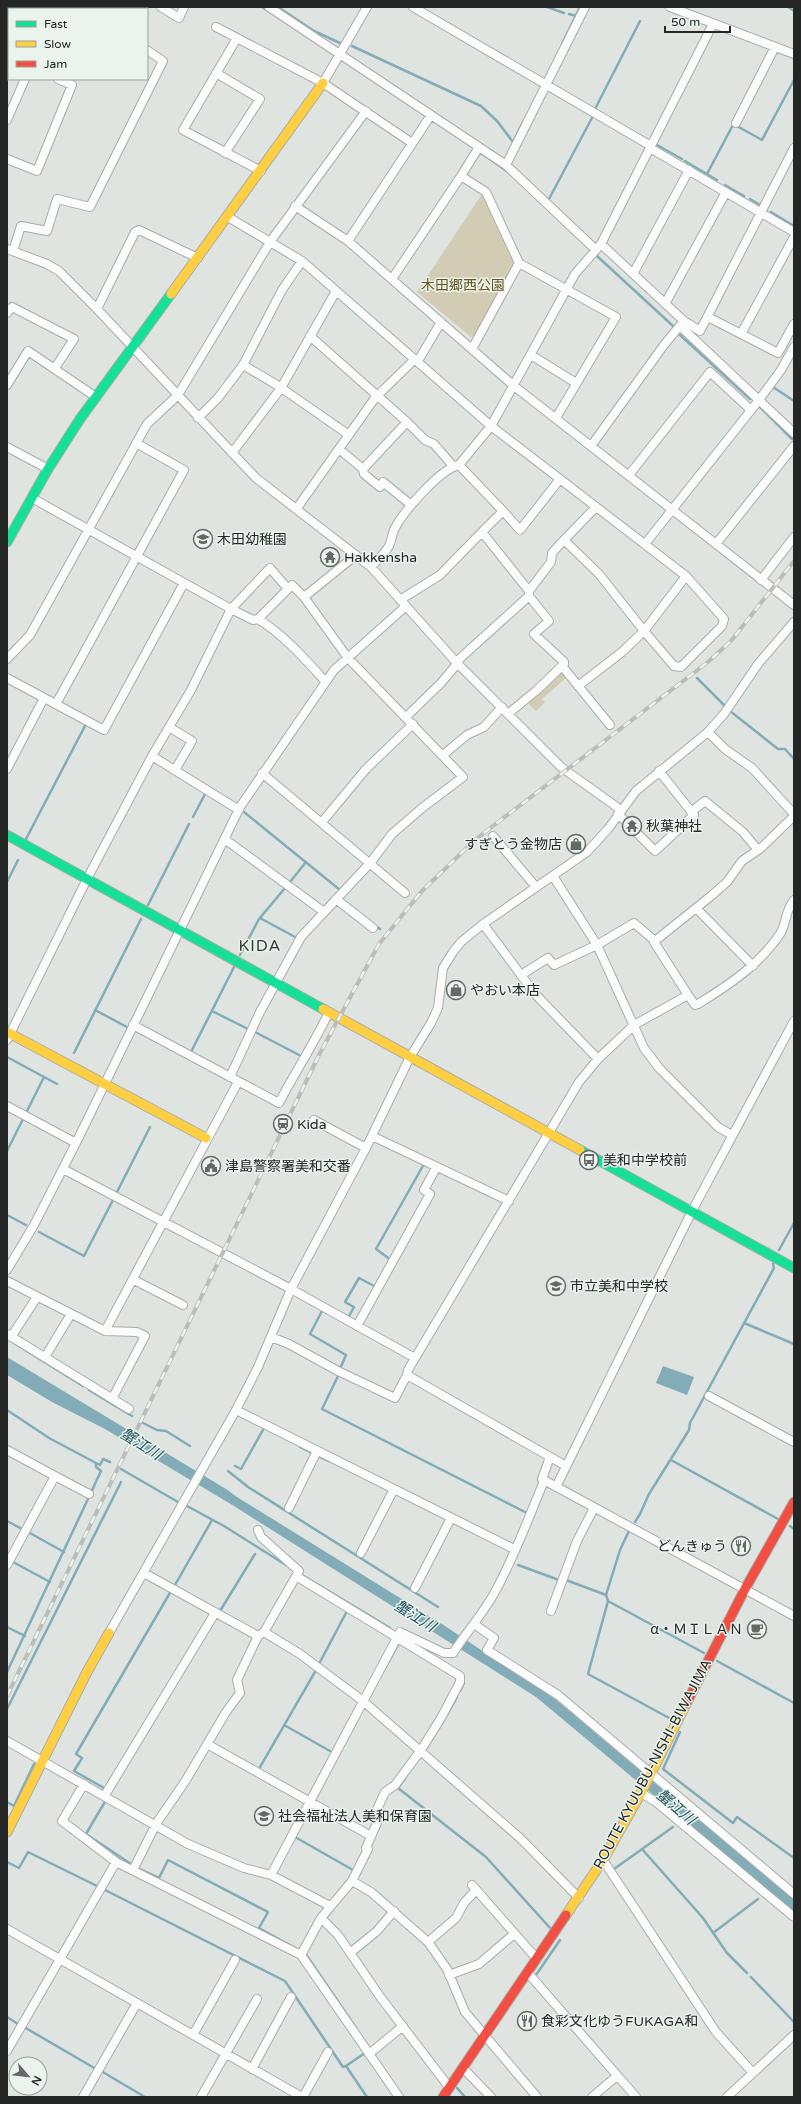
<svg xmlns="http://www.w3.org/2000/svg" width="801" height="2104" font-family="'Varela Round','Noto Sans JP',sans-serif">
	<style>
		.green { fill: #d1ccb3 }
		.water { fill: #82acb7 }
		.lines { fill: none; stroke-linecap: round; stroke-linejoin: round }
		.stream { stroke: #82acb7; stroke-width: 2.5 }
		.street-casing { stroke: #a9aca9; stroke-width: 10 }
		.fast-casing { stroke: #a9aca9; stroke-width: 11 }
		.slow-casing { stroke: #a9aca9; stroke-width: 11 }
		.jam-casing { stroke: #a9aca9; stroke-width: 11 }
		.street { stroke: #fafbfa; stroke-width: 8 }
		.fast { stroke: #16e098; stroke-width: 9 }
		.slow { stroke: #ffcf43; stroke-width: 9 }
		.jam { stroke: #f24e42; stroke-width: 9 }
		.rail-casing { stroke: #bbbdbb; stroke-width: 4 }
		.rail { stroke: #eaf3ec; stroke-width: 2.5; stroke-dasharray: 8; stroke-linecap: butt }
		.labels { text-anchor: middle; stroke-width: 3; stroke-linejoin: round; paint-order: stroke }
		.park-label { font-size: 14px; fill: #69561e; stroke: #eaf3ec }
		.poi-label { font-size: 14px; fill: #242725; stroke: #eaf3ec; text-anchor: start }
		.street-label { font-size: 14px; fill: #242725; stroke: #eaf3ec }
		.water-label { font-size: 15px; font-style: italic; fill: #205160; stroke: #eaf3ec }
		.quarter-label { font-size: 16px; letter-spacing: 1px; fill: #303732; stroke: #eaf3ec }
	</style>
	<rect width="100%" height="100%" fill="#dfe4e0"/>
	<!-- green -->
	<path class="green" d="M482 194 485 197 515 261 475 336 471 337 417 292Z
		M562 669 568 676 542 699 545 702 536 711 527 702Z"/>
	<!-- water -->
	<path class="water" d="M7 1357 226 1489 237 1497 442 1624 555 1699 794 1900V1912L536 1697 234 1506 105 1429 52 1402 7 1375Z
		M663 1366 694 1377 687 1395 656 1383Z"/>
	<g class="lines">
		<!-- stream -->
		<path class="stream" d="M262 7 268 11
			M278 7 314 31 340 43
			M547 7 564 13
			M788 7 794 11
			M569 14 576 16
			M562 44 580 7
			M352 46 481 106 497 121 513 142 523 122
			M595 109 640 21
			M735 125 762 140 794 80
			M657 145 682 159
			M480 152 508 172
			M685 161 717 180
			M707 174 734 123
			M725 185 744 196
			M549 199 593 116
			M750 199 760 205
			M771 212 794 226
			M597 256 673 326
			M680 335 750 399
			M774 385 773 387 794 401
			M760 407 792 439
			M697 678 725 706
			M730 711 778 749H785L794 759
			M244 812 340 890
			M193 817 206 792
			M26 839 86 724
			M7 882 18 860
			M290 882 306 862
			M148 905 189 824
			M260 918 297 938
			M377 927 380 929
			M240 955 259 919 285 888
			M95 1010 127 1027
			M212 1011 250 1030
			M255 1032 301 1056
			M191 1052 234 967
			M74 1053 141 919
			M7 1057 57 1084
			M26 1113 44 1077
			M7 1151 23 1119
			M117 1192 150 1127
			M7 1215 26 1225
			M39 1232 84 1256 114 1198
			M779 1250 794 1223
			M391 1260 376 1249 424 1164
			M323 1309 310 1334 346 1355 340 1369
			M349 1316 354 1307 345 1302 359 1278 376 1287
			M744 1323 794 1344
			M14 1343 83 1386
			M339 1374 322 1409 525 1512
			M89 1390 132 1416
			M7 1410 49 1438 96 1463 100 1465 103 1459 110 1462
			M143 1423 157 1430 166 1431 190 1446
			M300 1447 312 1453
			M318 1456 329 1461
			M671 1460 778 1519
			M235 1466 241 1469 264 1428
			M121 1469 178 1502
			M228 1471 248 1487 438 1607
			M187 1506 224 1526 286 1565
			M7 1521 22 1529
			M635 1522 640 1514 649 1494 689 1430 690 1423 774 1268 773 1264
			M790 1526 794 1529
			M28 1532 64 1552
			M13 1562 50 1582
			M518 1565 559 1580
			M302 1575 390 1628
			M566 1580 606 1595 608 1601 704 1653
			M175 1585 212 1520
			M606 1595 620 1550 629 1531
			M608 1601 588 1674 671 1719
			M220 1611 255 1554
			M7 1627 25 1636
			M411 1642 424 1649
			M717 1661 794 1703
			M319 1664 347 1611
			M384 1670 398 1645
			M7 1672 101 1471 96 1467V1463
			M460 1691 464 1683
			M7 1709 121 1482
			M447 1715 457 1697
			M284 1725 330 1751
			M680 1732 663 1769 733 1823 737 1817 794 1858
			M260 1767 316 1670
			M406 1777 398 1788 486 1857 551 1929
			M104 1788 74 1771 82 1758 76 1754 171 1591
			M106 1800 86 1834 131 1864
			M7 1802 14 1806 34 1764
			M295 1837 353 1870
			M642 1849 703 1918 727 1953 747 1973
			M7 1862 19 1868 28 1852 99 1887
			M137 1868 159 1878 168 1860 268 1912 259 1928 295 1948
			M614 1869 673 1827
			M103 1889 285 1981 343 2067 346 2066
			M713 1933 758 1899
			M305 1953 356 2028
			M536 1975 560 1940
			M751 1977 794 2022
			M7 2017 18 2024
			M24 2027 96 2069
			M365 2053 346 2066 367 2097
			M101 2071 145 2097
			M457 2088 465 2097"/>
		<defs>
			<path id="street" d="M161 7 179 18 184 7
				M269 7 431 115
				M413 7 651 146
				M670 7 794 54
				M98 9 99 7
				M7 22 9 23
				M216 27 323 83 412 143
				M237 38 183 130 261 171
				M7 55 9 56
				M216 73 260 99 225 153
				M323 83 367 7
				M7 120 25 79
				M736 123 775 47
				M650 148 794 232
				M7 159 37 171 72 85 58 79
				M506 165 585 7
				M461 176 479 147
				M295 206 348 241 514 386 794 605
				M228 217 302 261 491 426 686 576 724 619 722 626 681 667 674 666 644 631 599 574 564 540 596 507
				M348 241 431 115 506 165 596 250
				M601 244 684 321 700 331 794 148
				M7 249 47 264 59 271 97 309 256 478 371 567 456 662 561 767 621 810
				M13 251 21 226 47 231 57 199 90 207 163 61 147 50
				M633 274 689 170
				M392 279 461 176 486 192 519 263 616 317 556 418
				M665 304 726 192
				M97 309 135 232 139 230 198 258
				M7 313 12 307 74 339 55 368
				M708 317 778 353 794 324
				M680 326 794 433
				M741 334 794 237
				M310 336 407 422 425 440 434 444 453 466
				M472 349 519 263
				M531 355 576 383
				M418 361 441 322
				M243 365 277 385 349 435
				M7 385 28 351 96 397
				M198 418 218 398 243 365 282 290 302 261
				M591 446 664 345 683 322
				M7 447 48 469
				M339 449 363 469 407 422
				M232 453 281 388 336 291
				M459 465 503 511
				M363 469 364 474 380 487 383 482 410 504
				M629 475 710 372 751 410
				M32 498 231 609 270 568 288 589
				M297 508 375 398 415 359
				M645 544 759 400 781 370 794 347
				M716 544 794 446
				M371 567C377 561 385 553 389 546 392 540 392 533 395 528 404 511 440 469 459 465L491 426 575 274 601 244 713 24
				M761 580 794 537
				M529 591 551 562 552 553 564 540
				M304 597 356 555
				M400 600 440 575 482 532
				M258 619C284 635 304 658 325 681
				M7 659 30 635 147 424 178 395 270 242 366 111
				M456 662 529 596V591L482 532 503 511 520 530 560 479
				M562 666 610 725
				M7 678 104 730 184 583
				M578 686 622 652 644 631 686 576
				M56 704 184 470 136 443
				M509 713 537 690 564 664V662L534 634 549 621 529 596
				M406 717 441 683 457 664
				M169 727 192 741 175 770
				M708 732 725 749 752 768 794 814
				M443 755 467 735 484 727 502 707
				M152 756 239 810
				M7 769 44 698
				M262 773 405 893
				M691 812 705 801 743 832 758 850
				M618 814 655 851 694 815 659 771
				M322 822 366 769 413 724
				M493 836 536 887
				M226 840 324 912
				M553 876 597 945 644 1048 659 1068 718 1127 732 1135
				M336 899 373 928
				M697 909 753 966
				M483 924 536 995 598 1059
				M655 941 654 942 688 995
				M521 975 548 958 554 965 597 945 634 923 655 941 711 896 727 882 742 861 761 848 794 816
				M133 1025 279 1103C295 1072 314 1044 329 1012
				M7 1040 87 879 152 756 191 690 231 609 253 620 258 619 292 585 304 597 348 658 463 777 422 808 392 834 371 862 301 937 260 1012 230 1077
				M7 1106 76 1143
				M314 1120 366 1148
				M372 1136 509 1201
				M63 1169 291 1289 415 1358
				M7 1270 34 1225 76 1143 240 807 334 670 405 607
				M134 1280 183 1305
				M7 1281 105 1331 238 1082
				M357 1326 430 1194 424 1190 436 1168
				M105 1331 137 1332 145 1336 112 1399
				M7 1334 129 1409
				M11 1337 37 1297
				M271 1337 289 1344 338 1371 395 1398 407 1375
				M45 1357 71 1314
				M709 1396 794 1442
				M236 1410 514 1549
				M7 1450 55 1476 7 1565
				M550 1457 542 1479 794 1616
				M566 1466 407 1375 408 1370 579 1082 598 1059 634 1025 688 995 695 1005 698 1004C729 985 759 965 780 934 787 923 785 910 794 900
				M55 1476 89 1494
				M556 1487 692 1211 794 1021
				M289 1508 317 1451
				M361 1553 394 1489
				M144 1573 258 1636 264 1632 299 1571 261 1537 258 1530
				M296 1576 460 1676V1682L441 1718 421 1750 395 1785 385 1792 374 1816 377 1823 366 1848 368 1849 352 1881 321 1918 338 1935 381 1998 449 2087
				M415 1588 451 1518
				M551 1611 577 1541 594 1508
				M474 1624 494 1638 487 1650 558 1695 794 1894
				M264 1632 300 1654 363 1701 520 1838 579 1898
				M109 1633 236 1410 258 1367 291 1289 366 1148 410 1057 431 1023 438 1008 443 968 453 952 461 942 483 924 587 852 608 829 636 791 708 732 724 714 758 664 794 622
				M7 1741 188 1844 244 1868 271 1875 330 1906
				M207 1744 371 1836
				M84 1784 62 1821 116 1862 301 1955 321 1918
				M641 1793 656 1802 794 1917
				M105 1795 215 1613
				M603 1860 716 2032 753 2073
				M133 1870 156 1824 186 1780 226 1712 240 1693 237 1680 258 1636
				M271 1875 400 1632 444 1653H453C467 1631 484 1613 496 1590 515 1555 529 1517 544 1481
				M352 1881 371 1892 428 1942 447 1969 465 2012 537 2097
				M472 1885 537 1959
				M7 1929 302 2097
				M428 1942 456 1918 464 1903 476 1890
				M350 1953 377 1931 394 1911
				M301 1955 399 2097
				M528 1973 636 2097
				M449 1975 479 1964 514 1934
				M193 2035 235 1960
				M7 2051 116 1862
				M369 2054 403 2026
				M463 2068 491 2097
				M252 2069 291 1997
				M83 2097 137 2003
				M201 2097 257 1999
				M303 2097 328 2052
				M592 2097 617 2076
				M727 2097 794 2035"/>
			<path id="fast" d="M7 542 48 469 80 419 171 294
				M7 835 323 1009
				M580 1150 794 1268"/>
			<path id="slow" d="M171 294 323 83
				M323 1009 580 1150
				M7 1032 206 1138
				M7 1832 87 1672 109 1633
				M566 1915 603 1860 641 1793 686 1704"/>
			<path id="jam" d="M686 1704 745 1589 794 1502
				M443 2097 566 1915"/>
		</defs>
		<!-- street casing -->
		<use href="#street" class="street-casing"/>
		<!-- fast casing -->
		<use href="#fast" class="fast-casing"/>
		<!-- slow casing -->
		<use href="#slow" class="slow-casing"/>
		<!-- jam casing -->
		<use href="#jam" class="jam-casing"/>
		<!-- street -->
		<use href="#street" class="street"/>
		<!-- fast -->
		<use href="#fast" class="fast"/>
		<!-- slow -->
		<use href="#slow" class="slow"/>
		<!-- jam -->
		<use href="#jam" class="jam"/>
		<defs>
			<path id="rail" d="M7 1696 320 1053 379 944 422 891 476 839 708 662 731 641 794 561"/>
		</defs>
		<!-- rail casing -->
		<use href="#rail" class="rail-casing"/>
		<!-- rail -->
		<use href="#rail" class="rail"/>
	</g>
	<!-- icons -->
	<defs>
		<symbol id="school-ring" viewBox="-11 -11 22 22"><circle r="9.5" fill="#eaf3ec" stroke="#656966" stroke-width="1.5"/><path d="M0-5L7-2L0 1L-7-2ZM-4 1L0 2.5L4 1V4Q0 6-4 4Z" fill="#656966"/></symbol>
		<symbol id="temple-ring" viewBox="-11 -11 22 22"><circle r="9.5" fill="#eaf3ec" stroke="#656966" stroke-width="1.5"/><path d="M0-6L5-2H3V0L6.5 2.5H4V6H1.5V3h-3V6H-4V2.5H-6.5L-3 0V-2H-5Z" fill="#656966"/></symbol>
		<symbol id="shop-ring" viewBox="-11 -11 22 22"><circle r="9.5" fill="#eaf3ec" stroke="#656966" stroke-width="1.5"/><path d="M-5-2.5h2.3a2.7 3.5 0 0 1 5.4 0H5L5.5 6h-11ZM-1.5-2.5h3a1.5 2.3 0 0 0-3 0Z" fill="#656966"/></symbol>
		<symbol id="station-ring" viewBox="-11 -11 22 22"><circle r="9.5" fill="#eaf3ec" stroke="#656966" stroke-width="1.5"/><path d="M-3-6H3Q5-6 5-4V2Q5 4 3 4L4.5 6H3L1.5 4h-3L-3 6H-4.5L-3 4Q-5 4-5 2V-4Q-5-6-3-6ZM-3.5-4v3h7v-3ZM-3.5 1v1.5H-2V1ZM2 1v1.5H3.5V1Z" fill="#656966"/></symbol>
		<symbol id="bus-ring" viewBox="-11 -11 22 22"><circle r="9.5" fill="#eaf3ec" stroke="#656966" stroke-width="1.5"/><path d="M-5-6H5V4H4V6H2V4H-2V6H-4V4H-5ZM-3.5-4V0h7V-4ZM-3.5 1.2v1.5H-2V1.2ZM2 1.2v1.5H3.5V1.2Z" fill="#656966"/></symbol>
		<symbol id="civic-ring" viewBox="-11 -11 22 22"><circle r="9.5" fill="#eaf3ec" stroke="#656966" stroke-width="1.5"/><path d="M-.6-6.5H3V-4.5H.6V-3L4-1V1h2V6H-6V1h2V-1L-.6-3ZM-1.2 2.5V6h2.4V2.5Z" fill="#656966"/></symbol>
		<symbol id="restaurant-ring" viewBox="-11 -11 22 22"><circle r="9.5" fill="#eaf3ec" stroke="#656966" stroke-width="1.5"/><path d="M-5-6h1v4h1v-4h1v4h1v-4h1v5L-1.5 .5V6h-2V.5L-5-1ZM5-6V6H3V1.5H1.5Q1.5-4 5-6Z" fill="#656966"/></symbol>
		<symbol id="cafe-ring" viewBox="-11 -11 22 22"><circle r="9.5" fill="#eaf3ec" stroke="#656966" stroke-width="1.5"/><path d="M-5.5-4.5H6V0H3Q3 3.5 0 3.5H-2.5Q-5.5 3.5-5.5 0ZM3-3.2v2h1.7v-2ZM-6 4.5H4V6H-6Z" fill="#656966"/></symbol>
	</defs>
	<g fill-rule="evenodd">
		<use href="#school-ring" x="192" y="528" width="22" height="22"/>
		<use href="#temple-ring" x="319" y="546" width="22" height="22"/>
		<use href="#temple-ring" x="621" y="815" width="22" height="22"/>
		<use href="#shop-ring" x="565" y="833" width="22" height="22"/>
		<use href="#shop-ring" x="445" y="979" width="22" height="22"/>
		<use href="#station-ring" x="272" y="1113" width="22" height="22"/>
		<use href="#bus-ring" x="578" y="1149" width="22" height="22"/>
		<use href="#civic-ring" x="200" y="1155" width="22" height="22"/>
		<use href="#school-ring" x="545" y="1275" width="22" height="22"/>
		<use href="#restaurant-ring" x="730" y="1535" width="22" height="22"/>
		<use href="#cafe-ring" x="746" y="1618" width="22" height="22"/>
		<use href="#school-ring" x="253" y="1805" width="22" height="22"/>
		<use href="#restaurant-ring" x="516" y="2010" width="22" height="22"/>
	</g>
	<g class="labels">
		<!-- park labels -->
		<g class="park-label">
			<text x="463" y="290">木田郷西公園</text>
		</g>
		<!-- poi labels -->
		<g class="poi-label">
			<text x="217" y="544">木田幼稚園</text>
			<text x="344" y="562">Hakkensha</text>
			<text x="646" y="831">秋葉神社</text>
			<text x="562" y="849" text-anchor="end">すぎとう金物店</text>
			<text x="470" y="995">やおい本店</text>
			<text x="297" y="1129">Kida</text>
			<text x="603" y="1165">美和中学校前</text>
			<text x="225" y="1171">津島警察署美和交番</text>
			<text x="570" y="1291">市立美和中学校</text>
			<text x="727" y="1551" text-anchor="end">どんきゅう</text>
			<text x="743" y="1634" text-anchor="end">α・ＭＩＬＡＮ</text>
			<text x="278" y="1821">社会福祉法人美和保育園</text>
			<text x="541" y="2026">食彩文化ゆうFUKAGA和</text>
		</g>
		<!-- street labels -->
		<g class="street-label">
			<text transform="translate(652 1764) rotate(-62)" y="5">ROUTE KYUUBU-NISHI-BIWAJIMA</text>
		</g>
		<!-- water labels -->
		<g class="water-label">
			<text transform="translate(141 1444) rotate(32)" y="5">蟹江川</text>
			<text transform="translate(415 1616) rotate(32)" y="5">蟹江川</text>
			<text transform="translate(676 1807) rotate(40)" y="5">蟹江川</text>
		</g>
		<!-- quarter labels -->
		<g class="quarter-label">
			<text x="260" y="951">KIDA</text>
		</g>
	</g>
	<!-- border -->
	<rect width="801" height="2104" fill="none" stroke="#242725" stroke-width="16"/>
	<!-- legend -->
	<rect x="8" y="8" width="140" height="72" fill="#eaf3ec" stroke="#9ba19c"/>
	<rect x="16" y="21" width="20" height="6" fill="#16e098" stroke="#9ba19c"/>
	<text x="44" y="28" font-size="12" fill="#242725">Fast</text>
	<rect x="16" y="41" width="20" height="6" fill="#ffcf43" stroke="#9ba19c"/>
	<text x="44" y="48" font-size="12" fill="#242725">Slow</text>
	<rect x="16" y="61" width="20" height="6" fill="#f24e42" stroke="#9ba19c"/>
	<text x="44" y="68" font-size="12" fill="#242725">Jam</text>
	<!-- north arrow -->
	<g transform="translate(28 2076) rotate(118)"><circle r="19" fill="#eaf3ec" stroke="#9ba19c"/>
	<path d="M0-3L7 15L0 10L-7 15Z" fill="#656966"/>
	<text y="-6" font-size="11" font-weight="bold" text-anchor="middle" fill="#242725">N</text>
	</g>
	<!-- scale -->
	<path d="M665 26v6h65v-6" fill="none" stroke="#242725" stroke-width="2"/>
	<text x="671" y="26" font-size="12" fill="#242725" stroke="#eaf3ec" stroke-width="3" paint-order="stroke">50 m</text>
</svg>
